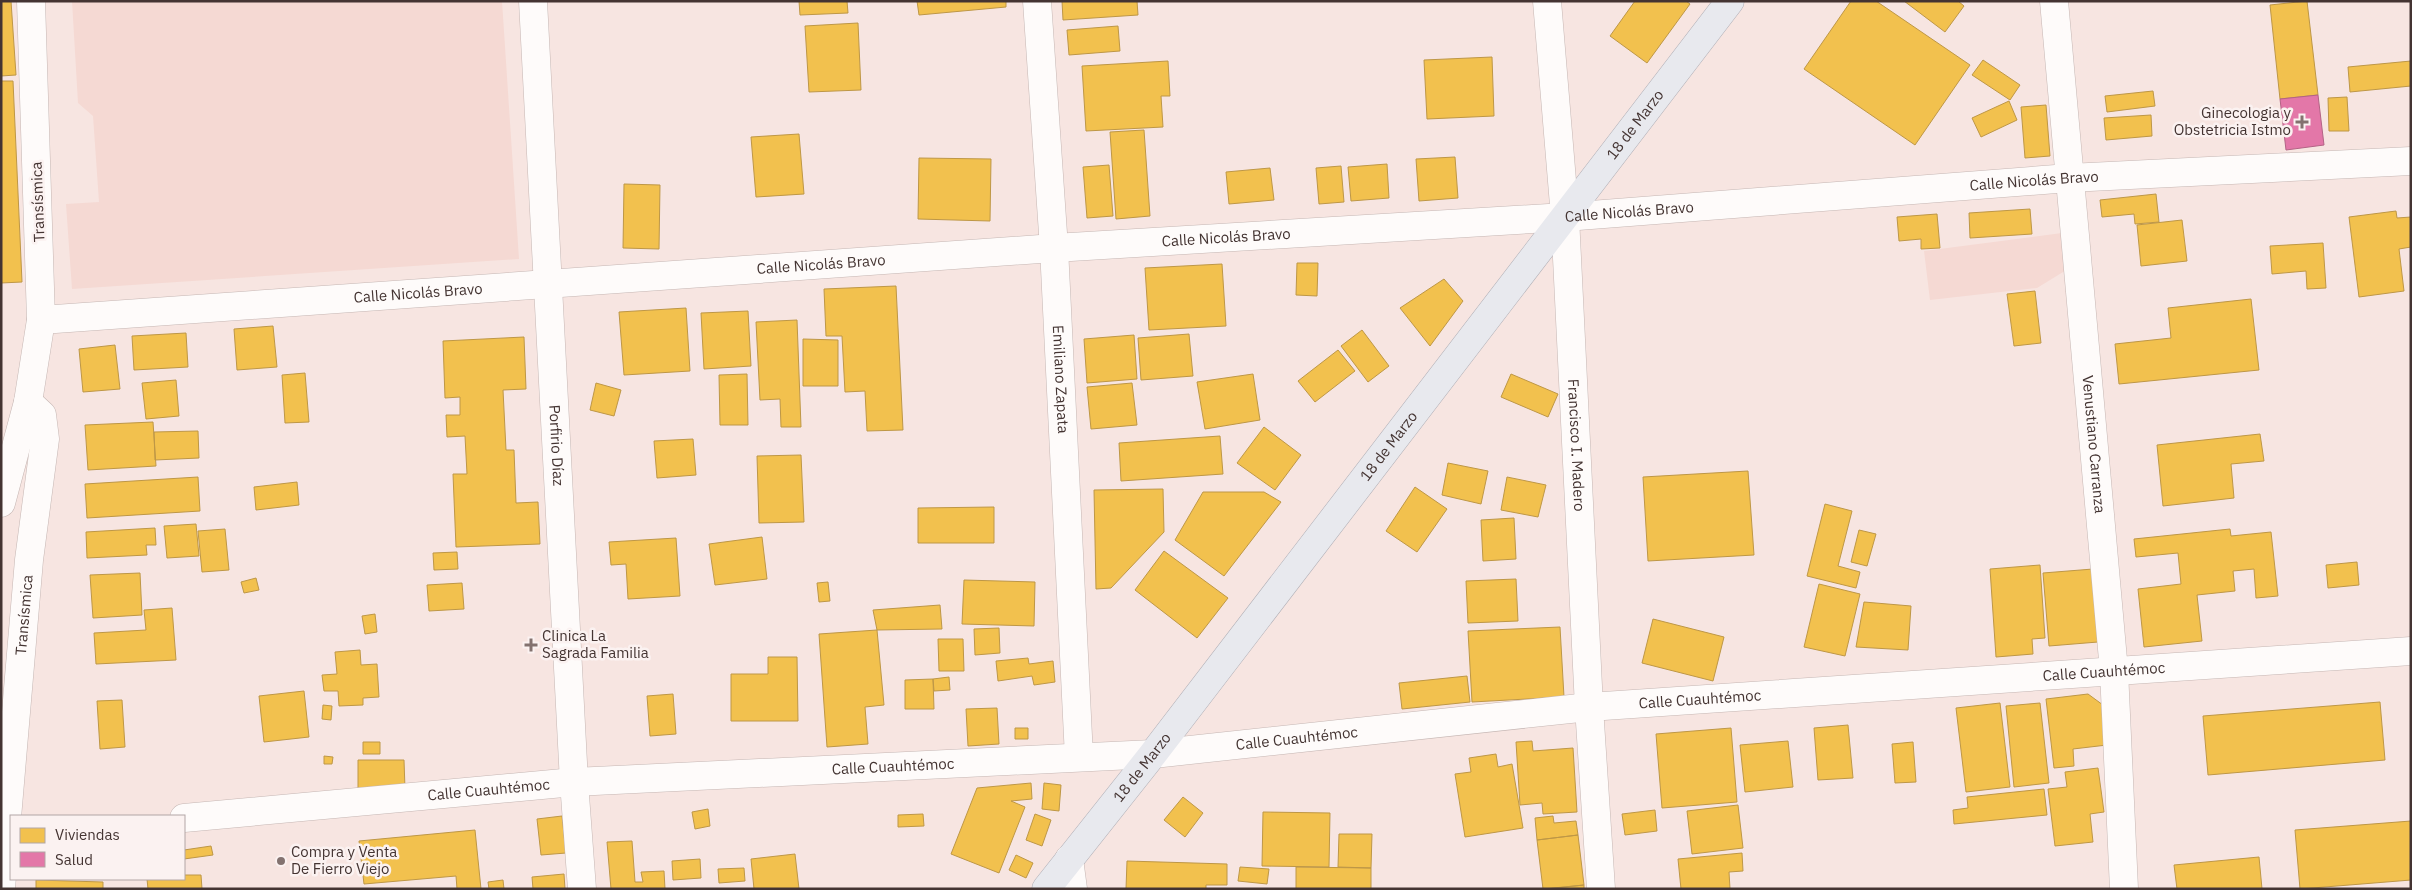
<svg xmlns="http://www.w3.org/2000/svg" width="2412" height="890" font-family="'IBM Plex Sans',sans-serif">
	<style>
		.built { fill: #f5d9d3 }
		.homes { fill: #f2c14e; stroke: #be9746 }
		.health { fill: #e377a8; stroke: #b36385 }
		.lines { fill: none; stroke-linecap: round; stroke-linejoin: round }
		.minor-casing { stroke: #c5b6b3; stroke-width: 29 }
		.major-casing { stroke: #afaeb5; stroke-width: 29 }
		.minor { stroke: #fefbfa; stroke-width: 28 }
		.major { stroke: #e8e9ee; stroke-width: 28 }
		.poi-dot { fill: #83726f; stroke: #fbf2f1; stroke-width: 2 }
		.labels { text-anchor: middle; stroke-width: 5; stroke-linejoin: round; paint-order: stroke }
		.poi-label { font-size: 15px; fill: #443432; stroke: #fbf2f1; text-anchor: start }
		.street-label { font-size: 15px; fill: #443432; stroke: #fbf2f1 }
	</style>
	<rect width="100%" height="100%" fill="#f7e5e1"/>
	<!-- built -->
	<path class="built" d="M72 1H502L519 259 72 289 66 204 99 202 93 116 78 103Z
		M2062 233 2068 269 2037 288 1930 300 1924 251Z"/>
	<!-- homes -->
	<path class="homes" d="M1 1H11L16 75 1 76Z
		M799 1H847L848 13 800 15Z
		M917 1H1006V7L919 15Z
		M1062 1H1137L1138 15 1063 20Z
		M1635 1H1686L1690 4 1647 63 1610 36Z
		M1851 1H1876L1970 65 1915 145 1804 69Z
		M1904 1H1958L1964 6 1945 32Z
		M2307 1 2318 95 2280 99 2270 5Z
		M858 23 861 90 809 92 805 26Z
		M1118 26 1120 51 1069 55 1067 30Z
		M1492 57 1494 116 1427 119 1424 60Z
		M1983 60 2020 85 2010 100 1972 75Z
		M1168 61 1170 96H1161L1163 127 1086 131 1082 66Z
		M2411 61V86L2350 92 2348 67Z
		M1 81H13L22 282 1 283Z
		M2153 91 2155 106 2107 112 2105 96Z
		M2347 97 2349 131H2329L2328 98Z
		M2009 101 2017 120 1981 137 1972 118Z
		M2046 105 2050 156 2025 158 2021 107Z
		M2151 115 2152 136 2106 140 2104 118Z
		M1144 130 1150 216 1116 219 1110 132Z
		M799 134 804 194 756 197 751 137Z
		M1455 157 1458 198 1419 201 1416 159Z
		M919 158 991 159 990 221 918 219Z
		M1387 164 1389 198 1351 201 1348 167Z
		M1109 165 1113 216 1087 218 1083 167Z
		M1341 166 1344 202 1319 204 1316 168Z
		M1270 168 1274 200 1229 204 1226 172Z
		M624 184 660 185 659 249 623 248Z
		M2156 194 2159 222 2135 224 2134 214 2102 217 2100 200Z
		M2030 209 2032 234 1970 238 1969 213Z
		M2396 211 2397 218 2411 217V247L2399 249 2404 291 2359 297 2349 217Z
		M1937 214 1940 248 1921 249V239L1899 241 1897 217Z
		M2182 220 2187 261 2141 266 2137 225Z
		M2323 243 2326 288 2307 289 2306 271 2272 274 2270 246Z
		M1297 263H1318L1317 296 1296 295Z
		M1222 264 1226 326 1149 330 1145 268Z
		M1444 279 1463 301 1430 346 1400 308Z
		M896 286 903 430 867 431 865 391 845 392 842 336H826L824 289Z
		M2035 291 2041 343 2014 346 2007 294Z
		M2251 299 2259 370 2119 384 2115 344 2171 338 2168 308Z
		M686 308 690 371 624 375 619 312Z
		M748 311 751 366 704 369 701 313Z
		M797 320 801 427H781L780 399 760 400 756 322Z
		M273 326 277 367 237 370 234 329Z
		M1362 330 1389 366 1368 382 1341 346Z
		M186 333 188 367 134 370 132 336Z
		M1189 334 1193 376 1141 380 1138 338Z
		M1134 335 1137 379 1087 383 1084 339Z
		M524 337 526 389 503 390 506 450H514L516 503 538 502 540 544 456 547 453 474H467L465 436 447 437 446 415H460V397L445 398 443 341Z
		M803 339 838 340V386H803Z
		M115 345 120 389 83 392 79 349Z
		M1338 350 1355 371 1315 402 1298 381Z
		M305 373 309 422 285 423 282 375Z
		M747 374 748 425H720L719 375Z
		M1253 374 1260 420 1205 429 1197 382Z
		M1511 374 1558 394 1548 417 1501 397Z
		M176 380 179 416 146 419 142 383Z
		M596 383 621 390 614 416 590 410Z
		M1132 383 1137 425 1091 429 1087 387Z
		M153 422 156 466 88 470 85 425Z
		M1264 427 1301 455 1275 490 1237 463Z
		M198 431 199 458 155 460 154 432Z
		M2260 434 2264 461 2231 464 2234 498 2163 506 2157 445Z
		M1220 436 1223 474 1121 481 1119 443Z
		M693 439 696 475 657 478 654 441Z
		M801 455 804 522 759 523 757 456Z
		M1448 463 1488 471 1481 504 1442 495Z
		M1748 471 1754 555 1648 561 1643 477Z
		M198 477 200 511 87 518 85 484Z
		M1507 477 1546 485 1538 517 1501 510Z
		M297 482 299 505 256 510 254 487Z
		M1415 487 1447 509 1417 552 1386 531Z
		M1163 489 1164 532 1111 588 1096 589 1094 490Z
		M1203 492H1264L1281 502 1224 576 1175 540Z
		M1825 504 1852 511 1838 566 1860 572 1856 588 1807 576Z
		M994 507V543H918V508Z
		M1514 518 1516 559 1483 561 1481 520Z
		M196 524 199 556 167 558 164 526Z
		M155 528 156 545H146L147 555 87 558 86 532Z
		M225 529 229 570 202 572 198 531Z
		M2230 529 2231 536 2271 532 2278 596 2256 598 2254 569 2233 571 2235 591 2197 595 2202 641 2144 647 2138 589 2181 584 2178 553 2136 557 2134 539Z
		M1859 530 1876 534 1867 566 1851 562Z
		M762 537 767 579 715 585 709 544Z
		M676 538 680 596 628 599 626 564 611 565 609 542Z
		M1164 551 1228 598 1197 638 1135 590Z
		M457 552 458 569 434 570 433 553Z
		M2357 562 2359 585 2328 588 2326 565Z
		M2040 565 2045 638 2032 639 2033 654 1996 657 1990 569Z
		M2093 569 2098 642 2049 646 2043 573Z
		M140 573 142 615 93 618 90 575Z
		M256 578 259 590 244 593 241 582Z
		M1516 579 1518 621 1468 623 1466 581Z
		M964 580 1035 582 1034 626 962 624Z
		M828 582 830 601 819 602 817 583Z
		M462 583 464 609 429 611 427 585Z
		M1819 584 1860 594 1845 656 1804 647Z
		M1864 602 1911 606 1908 650 1856 647Z
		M940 605 942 629 877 630 873 610Z
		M172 608 176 660 96 664 94 633 146 630 144 610Z
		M375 614 377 632 365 634 362 616Z
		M1653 619 1724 637 1713 681 1642 663Z
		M1560 627 1564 697 1472 702 1468 631Z
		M999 628 1000 653 975 655 974 629Z
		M877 630 884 705 865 707 868 744 827 747 819 634Z
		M938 639H963L964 671H939Z
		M360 650 361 665 377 664 379 697 363 698V705L339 706 338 691H324L322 675 337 674 335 652Z
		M768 657H797L798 721H731V674H768Z
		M1028 658 1029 664 1053 661 1055 682 1034 685 1032 676 998 681 996 661Z
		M1467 676 1470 702 1402 709 1399 683Z
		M949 677 950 690 934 691 933 679Z
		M933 679 934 709H905V680Z
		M304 691 309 737 264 742 259 696Z
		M673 694 676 734 650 736 647 696Z
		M2088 694 2103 705 2107 745 2073 749 2074 766 2054 768 2046 699Z
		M122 700 125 747 100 749 97 701Z
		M2380 702 2385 760 2208 775 2203 716Z
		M2000 703 2010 787 1966 792 1956 708Z
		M2040 703 2049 783 2014 787 2006 706Z
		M323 705 332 706 331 720 322 719Z
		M997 708 999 744 968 746 966 709Z
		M1848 725 1853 778 1818 780 1814 728Z
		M1015 728H1028V739H1015Z
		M1731 728 1737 802 1662 808 1656 734Z
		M1532 741 1533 751 1573 748 1577 812 1543 814 1542 803 1520 805 1516 742Z
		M1788 741 1793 787 1745 792 1740 745Z
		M363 742H380V754H363Z
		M1913 742 1916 782 1895 783 1892 744Z
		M1496 754 1498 767 1512 764 1523 828 1465 837 1455 774 1471 772 1469 758Z
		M324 756 333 757 332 764H324Z
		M358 760H404L405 789H358Z
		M2098 768 2104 812 2090 814 2093 842 2055 846 2048 789 2067 787 2065 772Z
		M1031 783 1032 799 1011 801 1025 807 999 873 951 854 977 788Z
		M1044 783 1061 785 1059 811 1042 809Z
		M2044 789 2047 815 1954 824 1953 810 1968 808 1967 797Z
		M1183 797 1203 813 1185 837 1164 820Z
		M1738 805 1743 848 1692 854 1687 811Z
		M708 809 710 826 695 829 692 812Z
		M1655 810 1657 831 1625 835 1622 814Z
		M1263 812 1330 813 1329 867 1262 866Z
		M923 814 924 826 898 827V815Z
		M1035 814 1051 820 1042 846 1026 840Z
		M562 816 566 853 541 855 537 819Z
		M1553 816 1554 823 1576 821 1578 835 1537 840 1535 818Z
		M2411 821V880L2300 889 2295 830Z
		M475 830 481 889H457L456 876 364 884 359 841Z
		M1339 834H1372L1371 868 1338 867Z
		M1578 835 1584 885 1543 889 1537 840Z
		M632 841 635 882H643L641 872 664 871 665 889H611L607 842Z
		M211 846 213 855 184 859V850Z
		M1742 853 1743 871 1729 872 1730 889H1681L1678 859Z
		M795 854 799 889H754L751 859Z
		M1016 855 1033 863 1026 878 1009 870Z
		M2259 857 2262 889H2177L2174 865Z
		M700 859 701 878 673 880 672 861Z
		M1127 861 1227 864V885H1206V889H1126Z
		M1240 867 1269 869 1267 884 1238 881Z
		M1296 867 1371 868V889H1296Z
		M744 868 745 881 719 883 718 869Z
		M564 874 565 889H533L532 877Z
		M184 875H201L202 889H148L147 879H184Z
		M36 880 103 882V889H36Z
		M503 880 504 889H489L488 882Z
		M1584 885V889H1547Z"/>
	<!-- health -->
	<path class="health" d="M2318 95 2324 145 2286 150 2280 99Z"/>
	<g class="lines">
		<defs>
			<g id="minor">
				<path id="s1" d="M533 1 574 782 582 889"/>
				<path id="s2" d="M1037 1 1054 248 1079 757"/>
				<path id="s3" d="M1547 1 1565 217 1589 707 1601 889"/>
				<path id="s4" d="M2054 1 2114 671 2124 889"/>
				<path id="s5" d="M41 320 1054 248 1565 217 2069 178 2411 161"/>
				<path d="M1 503 28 402 41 320 31 1"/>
				<path id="s6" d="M184 818 574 782 1153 754 1589 707 2411 651"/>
				<path d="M1069 859 1073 889"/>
				<path id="s7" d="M1 888 29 560 45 439 42 415 28 402"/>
			</g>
			<g id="major">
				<path id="s8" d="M1046 889 1153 754 1730 1"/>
			</g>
		</defs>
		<!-- minor casing -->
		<use href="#minor" class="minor-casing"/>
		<!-- major casing -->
		<use href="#major" class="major-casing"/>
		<!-- minor -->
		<use href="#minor" class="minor"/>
		<!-- major -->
		<use href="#major" class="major"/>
	</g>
	<!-- markers -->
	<g class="poi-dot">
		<path d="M2299.5 114.5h5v5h5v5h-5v5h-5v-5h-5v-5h5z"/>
		<path d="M528.5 637.5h5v5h5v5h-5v5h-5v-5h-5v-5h5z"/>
		<circle cx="281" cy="861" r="5"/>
	</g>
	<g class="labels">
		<!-- poi labels -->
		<g class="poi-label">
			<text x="2291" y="118" text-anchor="end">Ginecologia y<tspan x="2291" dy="17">Obstetricia Istmo</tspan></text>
			<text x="542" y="641">Clinica La<tspan x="542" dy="17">Sagrada Familia</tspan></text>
			<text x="291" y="857">Compra y Venta<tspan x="291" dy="17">De Fierro Viejo</tspan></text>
		</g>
		<!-- street labels -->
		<g class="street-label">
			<text dy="5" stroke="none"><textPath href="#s8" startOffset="965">18 de Marzo</textPath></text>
			<text dy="5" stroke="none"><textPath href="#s5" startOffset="1998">Calle Nicolás Bravo</textPath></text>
			<text transform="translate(38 202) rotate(-92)" y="5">Transísmica</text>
			<text dy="5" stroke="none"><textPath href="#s5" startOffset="1592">Calle Nicolás Bravo</textPath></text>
			<text dy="5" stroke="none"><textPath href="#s5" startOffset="1188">Calle Nicolás Bravo</textPath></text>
			<text dy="5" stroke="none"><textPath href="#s5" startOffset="782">Calle Nicolás Bravo</textPath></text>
			<text dy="5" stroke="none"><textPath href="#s5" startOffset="378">Calle Nicolás Bravo</textPath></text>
			<text dy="5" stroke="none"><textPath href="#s2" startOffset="379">Emiliano Zapata</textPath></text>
			<text dy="5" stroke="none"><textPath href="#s1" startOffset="445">Porfirio Díaz</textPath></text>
			<text dy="5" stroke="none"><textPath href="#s3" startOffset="445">Francisco I. Madero</textPath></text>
			<text dy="5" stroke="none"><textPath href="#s4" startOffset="445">Venustiano Carranza</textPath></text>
			<text dy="5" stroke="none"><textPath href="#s8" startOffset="560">18 de Marzo</textPath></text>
			<text dy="5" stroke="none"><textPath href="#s7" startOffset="274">Transísmica</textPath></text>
			<text dy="5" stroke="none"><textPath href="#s6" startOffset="1926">Calle Cuauhtémoc</textPath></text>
			<text dy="5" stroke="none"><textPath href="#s6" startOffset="1521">Calle Cuauhtémoc</textPath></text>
			<text dy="5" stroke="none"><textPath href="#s6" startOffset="1116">Calle Cuauhtémoc</textPath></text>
			<text dy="5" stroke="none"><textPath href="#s6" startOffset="711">Calle Cuauhtémoc</textPath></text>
			<text dy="5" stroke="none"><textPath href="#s8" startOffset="155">18 de Marzo</textPath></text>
			<text dy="5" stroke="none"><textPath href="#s6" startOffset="306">Calle Cuauhtémoc</textPath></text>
		</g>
	</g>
	<!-- border -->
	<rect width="2412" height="890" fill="none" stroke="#443432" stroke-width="5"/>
	<!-- legend -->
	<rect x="10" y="815" width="175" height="65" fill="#fbf2f1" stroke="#b2a6a5"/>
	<rect x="20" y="828" width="25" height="15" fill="#f2c14e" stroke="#b2a6a5"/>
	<text x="55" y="840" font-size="15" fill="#443432">Viviendas</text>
	<rect x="20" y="852" width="25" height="15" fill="#e377a8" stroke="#b2a6a5"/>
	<text x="55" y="865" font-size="15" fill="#443432">Salud</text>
</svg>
